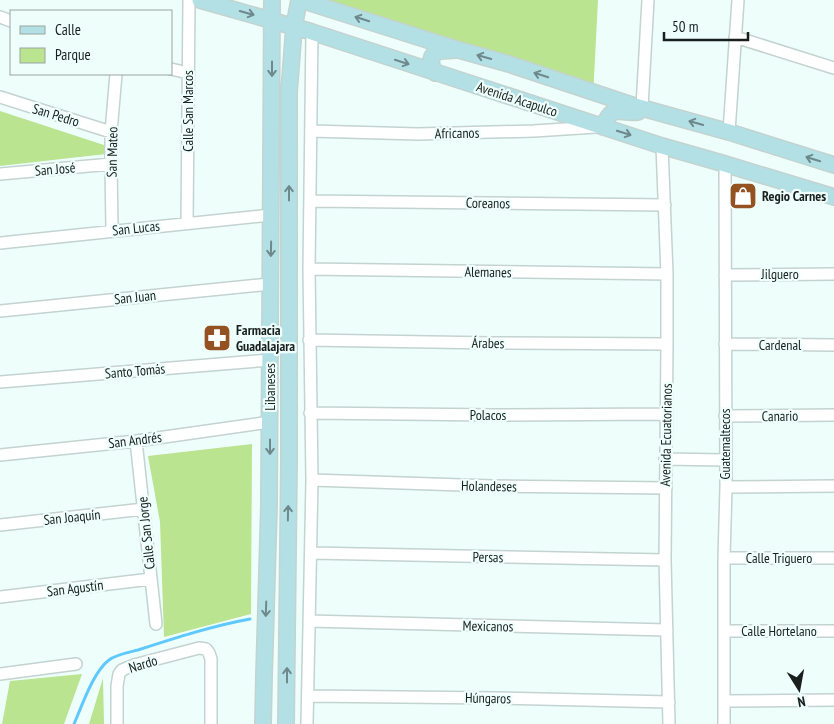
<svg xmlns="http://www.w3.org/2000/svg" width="834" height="724" font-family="'PT Sans Narrow',sans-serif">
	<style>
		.green { fill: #bae490 }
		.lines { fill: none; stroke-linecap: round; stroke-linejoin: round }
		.stream { stroke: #5fc9ff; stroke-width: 3 }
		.street-casing { stroke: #c3d3d0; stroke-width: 14 }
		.secondary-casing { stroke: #c3d3d0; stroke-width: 18 }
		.street { stroke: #fff; stroke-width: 11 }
		.secondary { stroke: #b3e0e5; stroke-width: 15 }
		.oneway { stroke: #6e898b }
		.labels { text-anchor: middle; stroke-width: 4.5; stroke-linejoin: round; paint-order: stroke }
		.street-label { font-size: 14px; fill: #191f1d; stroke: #eefffb }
		.poi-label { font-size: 14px; font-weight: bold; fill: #191f1d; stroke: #eefffb; text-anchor: start }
	</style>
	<rect width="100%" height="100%" fill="#eefffb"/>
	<!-- green -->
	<path class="green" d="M319 0H598L593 97Z
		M0 111 107 146 106 154 0 166Z
		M252 444 251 614 164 637 160 522 148 456Z
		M82 674 64 724H2L10 681Z
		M103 678 104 724H89Z"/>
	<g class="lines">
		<!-- stream -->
		<path class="stream" d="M74 724C82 706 93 672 109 660 115 655 130 652 138 650 175 638 212 626 250 619"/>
		<defs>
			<path id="street" d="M0 17 11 21
				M735 37 834 68
				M171 69 188 73
				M0 97 111 132
				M642 107 648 0
				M311 131 418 134 534 131 596 127
				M729 132 738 0
				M662 146 667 274V344L665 560 669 724
				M0 174 111 164
				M310 201 665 205
				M187 223 189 0
				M112 231 111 164V132L116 74
				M0 243 271 215
				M309 269 667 274
				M725 275 834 274
				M0 311 270 284
				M309 340 491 343 667 344
				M725 344 834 345
				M0 382 270 360
				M310 413 494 415 666 414
				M725 416 834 415
				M136 441 156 624
				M0 455 136 441 270 422
				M665 459 725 460
				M312 480 492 486 666 488
				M726 487 834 486
				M0 525 144 509
				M311 553 665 560
				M724 558H834
				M0 597 151 579
				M309 621 667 630
				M725 631H834
				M0 674 76 664
				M308 696 494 698 669 702
				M724 701 834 700
				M117 724V686L119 674 122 670 134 665 199 648 206 649 209 653 211 659V724
				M307 724 312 480 309 269 312 32
				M724 724V558L726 487 725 164"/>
			<path id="secondary" d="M200 0 312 32 662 146 725 164 834 197
				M301 0 459 50 509 64 635 106 729 132 834 165
				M435 73C431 66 428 55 438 52 443 50 450 51 455 50
				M603 127C613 103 617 114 638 112
				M263 724 264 676 269 505 272 0
				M286 724 289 460V92L294 27 299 0"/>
		</defs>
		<!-- street casing -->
		<use href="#street" class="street-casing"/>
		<!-- secondary casing -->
		<use href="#secondary" class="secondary-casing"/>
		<!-- street -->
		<use href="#street" class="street"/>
		<!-- secondary -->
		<use href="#secondary" class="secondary"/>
	</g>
	<!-- one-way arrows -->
	<defs><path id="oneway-shaft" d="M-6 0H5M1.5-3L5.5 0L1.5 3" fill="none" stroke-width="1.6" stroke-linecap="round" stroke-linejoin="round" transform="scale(1.25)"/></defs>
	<g class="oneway">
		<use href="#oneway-shaft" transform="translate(247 13) rotate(16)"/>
		<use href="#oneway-shaft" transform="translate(362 19) rotate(-162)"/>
		<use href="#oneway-shaft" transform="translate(484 57) rotate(-164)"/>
		<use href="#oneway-shaft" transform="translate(402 62) rotate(18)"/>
		<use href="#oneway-shaft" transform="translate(272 69) rotate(90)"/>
		<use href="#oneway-shaft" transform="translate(541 75) rotate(-162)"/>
		<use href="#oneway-shaft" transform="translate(696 123) rotate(-164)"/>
		<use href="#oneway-shaft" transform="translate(624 133) rotate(17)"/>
		<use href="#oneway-shaft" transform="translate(813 159) rotate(-163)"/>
		<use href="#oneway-shaft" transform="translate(289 193) rotate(-90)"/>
		<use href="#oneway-shaft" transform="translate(271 249) rotate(91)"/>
		<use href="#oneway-shaft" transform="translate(270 447) rotate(90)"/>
		<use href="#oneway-shaft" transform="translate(288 513) rotate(-89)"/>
		<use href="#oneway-shaft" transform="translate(266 609) rotate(92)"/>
		<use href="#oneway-shaft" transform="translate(287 675) rotate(-90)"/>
	</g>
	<!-- icons -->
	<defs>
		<symbol id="shop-square" viewBox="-11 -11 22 22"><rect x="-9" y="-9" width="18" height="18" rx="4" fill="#945121" stroke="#eefffb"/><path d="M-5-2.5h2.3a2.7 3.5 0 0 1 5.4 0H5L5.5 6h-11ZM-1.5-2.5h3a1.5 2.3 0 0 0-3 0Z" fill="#fff"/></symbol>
		<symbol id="pharmacy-square" viewBox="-11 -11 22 22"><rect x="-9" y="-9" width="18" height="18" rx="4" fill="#945121" stroke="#eefffb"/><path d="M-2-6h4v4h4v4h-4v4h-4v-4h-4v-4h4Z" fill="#fff"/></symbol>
	</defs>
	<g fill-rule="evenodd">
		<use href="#shop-square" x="727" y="180" width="32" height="32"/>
		<use href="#pharmacy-square" x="201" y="322" width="32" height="32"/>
	</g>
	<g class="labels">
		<!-- street labels -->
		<g class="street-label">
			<text transform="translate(517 99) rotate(18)" y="5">Avenida Acapulco</text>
			<text transform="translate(188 111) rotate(-90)" y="5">Calle San Marcos</text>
			<text transform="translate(56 115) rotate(17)" y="5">San Pedro</text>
			<text transform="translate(457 133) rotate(-1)" y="5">Africanos</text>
			<text transform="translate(112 152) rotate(-89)" y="5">San Mateo</text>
			<text transform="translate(55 169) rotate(-5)" y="5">San José</text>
			<text transform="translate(488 203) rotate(1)" y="5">Coreanos</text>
			<text transform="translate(136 228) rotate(-6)" y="5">San Lucas</text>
			<text transform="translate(488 272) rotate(1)" y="5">Alemanes</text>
			<text x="780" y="279">Jilguero</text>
			<text transform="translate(135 297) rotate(-6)" y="5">San Juan</text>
			<text transform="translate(488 343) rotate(1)" y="5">Árabes</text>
			<text x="780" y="350">Cardenal</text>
			<text transform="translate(135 371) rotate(-5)" y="5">Santo Tomás</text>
			<text transform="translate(270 387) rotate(-90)" y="5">Libaneses</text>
			<text x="488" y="420">Polacos</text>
			<text transform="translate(780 416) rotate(-1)" y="5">Canario</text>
			<text transform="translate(666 435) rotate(-89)" y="5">Avenida Ecuatorianos</text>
			<text transform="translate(135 440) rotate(-7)" y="5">San Andrés</text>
			<text transform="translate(725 444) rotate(-90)" y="5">Guatemaltecos</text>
			<text transform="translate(489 486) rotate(1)" y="5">Holandeses</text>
			<text transform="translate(72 517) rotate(-6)" y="5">San Joaquín</text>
			<text transform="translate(146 533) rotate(-96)" y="5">Calle San Jorge</text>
			<text transform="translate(488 557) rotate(1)" y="5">Persas</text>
			<text x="779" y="563">Calle Triguero</text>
			<text transform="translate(75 588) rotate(-7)" y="5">San Agustín</text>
			<text transform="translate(488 626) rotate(1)" y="5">Mexicanos</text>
			<text x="779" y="636">Calle Hortelano</text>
			<text transform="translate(143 664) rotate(-17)" y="5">Nardo</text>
			<text transform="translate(488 698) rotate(1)" y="5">Húngaros</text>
		</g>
		<!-- poi labels -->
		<g class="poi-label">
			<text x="762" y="201">Regio Carnes</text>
			<text x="236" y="335">Farmacia<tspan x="236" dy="16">Guadalajara</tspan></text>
		</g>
	</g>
	<!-- legend -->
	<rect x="10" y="10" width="162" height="65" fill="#eefffb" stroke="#99a5a2"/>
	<rect x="20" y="26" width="25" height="8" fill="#b3e0e5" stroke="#99a5a2"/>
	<text x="55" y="35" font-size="15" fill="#191f1d">Calle</text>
	<rect x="20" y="48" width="25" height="15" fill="#bae490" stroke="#99a5a2"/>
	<text x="55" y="60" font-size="15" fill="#191f1d">Parque</text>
	<!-- north arrow -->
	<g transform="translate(799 689) rotate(169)" stroke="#eefffb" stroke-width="4" paint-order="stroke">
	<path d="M0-4L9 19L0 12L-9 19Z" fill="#191f1d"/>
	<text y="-8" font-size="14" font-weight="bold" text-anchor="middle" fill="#191f1d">N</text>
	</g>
	<!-- scale -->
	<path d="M664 32v8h84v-8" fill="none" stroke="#191f1d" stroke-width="2.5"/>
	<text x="672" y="32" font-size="15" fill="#191f1d" stroke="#eefffb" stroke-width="4" paint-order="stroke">50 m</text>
</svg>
